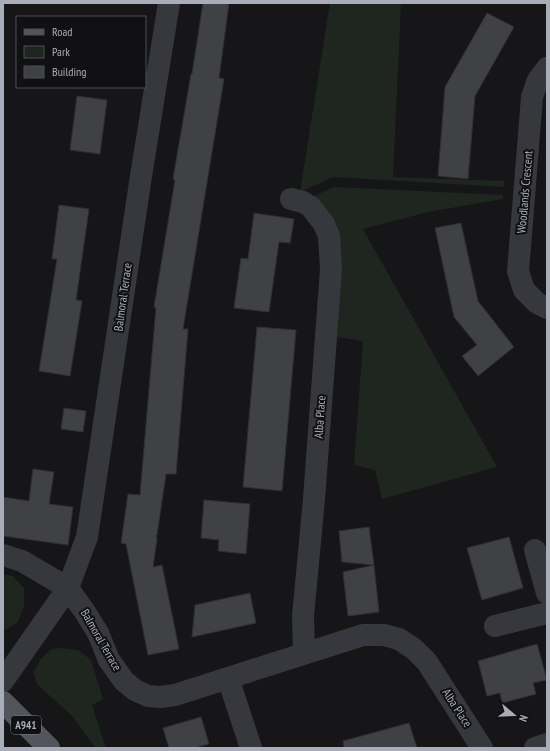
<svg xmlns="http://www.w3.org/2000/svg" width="550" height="751" font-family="'PT Sans Narrow',sans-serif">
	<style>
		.green { fill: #1e261f }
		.building { fill: #404145; stroke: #303034 }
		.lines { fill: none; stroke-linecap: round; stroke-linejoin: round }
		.street { stroke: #37383d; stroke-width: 22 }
		.primary { stroke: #53555c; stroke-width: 22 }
		.labels { text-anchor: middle; stroke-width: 4; stroke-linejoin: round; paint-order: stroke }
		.shield { fill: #111113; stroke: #7b7e86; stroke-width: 1 }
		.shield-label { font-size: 11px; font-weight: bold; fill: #a8adb8 }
		.street-label { font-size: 12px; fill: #a8adb8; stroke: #111113 }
	</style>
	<rect width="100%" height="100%" fill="#161618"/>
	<!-- green -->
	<path class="green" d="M330 3H401L393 177 504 181V187L333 177 300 192Z
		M334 187 503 195V199L428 212 363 229 497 467 382 499 375 470 354 465 363 341 337 337V274L312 197Z
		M3 574 13 576 24 588V606L18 622 3 631Z
		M62 648 78 650 91 660 103 699 92 705 106 748H96L72 716 38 685 33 673 40 660 51 649Z"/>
	<!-- building -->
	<path class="building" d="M203 3H229L219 78 224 79 183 329H188L176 474H166L157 535H156L157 539 153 567 162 565 179 649 148 655 126 544 121 543 128 494 140 495 156 308 154 307 175 180 173 179 191 74H192Z
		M487 13 514 27 475 96 468 179 438 176 445 87Z
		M77 96 107 100 100 154 70 150Z
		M59 205 89 209 76 300 82 301 70 376 39 371 57 259H52Z
		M254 213 294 219 290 243 279 242 269 312 234 308 241 258 248 259Z
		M461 223 478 301 514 347 478 376 462 356 477 345 454 317 435 228Z
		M257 327 296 330 282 491 243 487Z
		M64 408 86 411 83 432 61 429Z
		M33 469 54 472 49 504 73 507 68 545 3 536V497L29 501Z
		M204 500 250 504 246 554 218 551 219 540 201 538Z
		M369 527 374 565 342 562 339 531Z
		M509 537 523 588 482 600 467 548Z
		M374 565 379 612 348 616 343 572Z
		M250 593 256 623 192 637 195 605Z
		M537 644 547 680 533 683 536 694 502 703 500 693 487 696 478 661Z
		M201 717 209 744 194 748H169L163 728Z
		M409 723 417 748H344L343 741Z"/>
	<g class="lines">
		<!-- street -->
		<path class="street" d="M547 68 538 80 532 97 518 271 524 290 537 303 547 308
			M291 199 303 202 311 207 324 224 329 236 331 269 314 499 303 616 304 654
			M535 550 547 593
			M3 555 22 561 68 588 85 612 98 633 109 660 124 681 135 690 148 696 160 697 175 695 363 635H384L399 639 414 649 427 662 482 748
			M495 626 547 613
			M228 678 251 748
			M3 681 68 588 87 537 141 176 169 3
			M535 748 547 744"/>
		<!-- primary -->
		<path class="primary" d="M3 702 49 748"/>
	</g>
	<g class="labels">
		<!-- shield labels -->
		<rect class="shield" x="11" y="716" width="30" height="18" rx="3"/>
		<g class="shield-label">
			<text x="26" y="729">A941</text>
		</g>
		<!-- street labels -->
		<g class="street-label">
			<text transform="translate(525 192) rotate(-85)" y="4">Woodlands Crescent</text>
			<text transform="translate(123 297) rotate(-82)" y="4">Balmoral Terrace</text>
			<text transform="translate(320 417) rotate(-86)" y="4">Alba Place</text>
			<text transform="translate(101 640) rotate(60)" y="4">Balmoral Terrace</text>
			<text transform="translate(457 708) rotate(57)" y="4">Alba Place</text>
		</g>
	</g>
	<!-- border -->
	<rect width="550" height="751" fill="none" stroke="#a8adb8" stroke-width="8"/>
	<!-- legend -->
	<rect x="16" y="16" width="130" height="72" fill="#111113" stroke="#4d4f55"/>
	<rect x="24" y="29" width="20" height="6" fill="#53555c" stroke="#4d4f55"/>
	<text x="52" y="36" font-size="12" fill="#a8adb8">Road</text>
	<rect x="24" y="46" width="20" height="12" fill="#1e261f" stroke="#4d4f55"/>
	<text x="52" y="56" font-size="12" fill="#a8adb8">Park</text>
	<rect x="24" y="66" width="20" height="12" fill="#404145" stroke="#4d4f55"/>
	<text x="52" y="76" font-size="12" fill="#a8adb8">Building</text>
	<!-- north arrow -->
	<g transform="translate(514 715) rotate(109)" stroke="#111113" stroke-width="3" paint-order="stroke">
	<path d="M0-3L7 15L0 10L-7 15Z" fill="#a8adb8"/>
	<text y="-6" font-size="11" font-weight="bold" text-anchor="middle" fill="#a8adb8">N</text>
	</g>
</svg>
